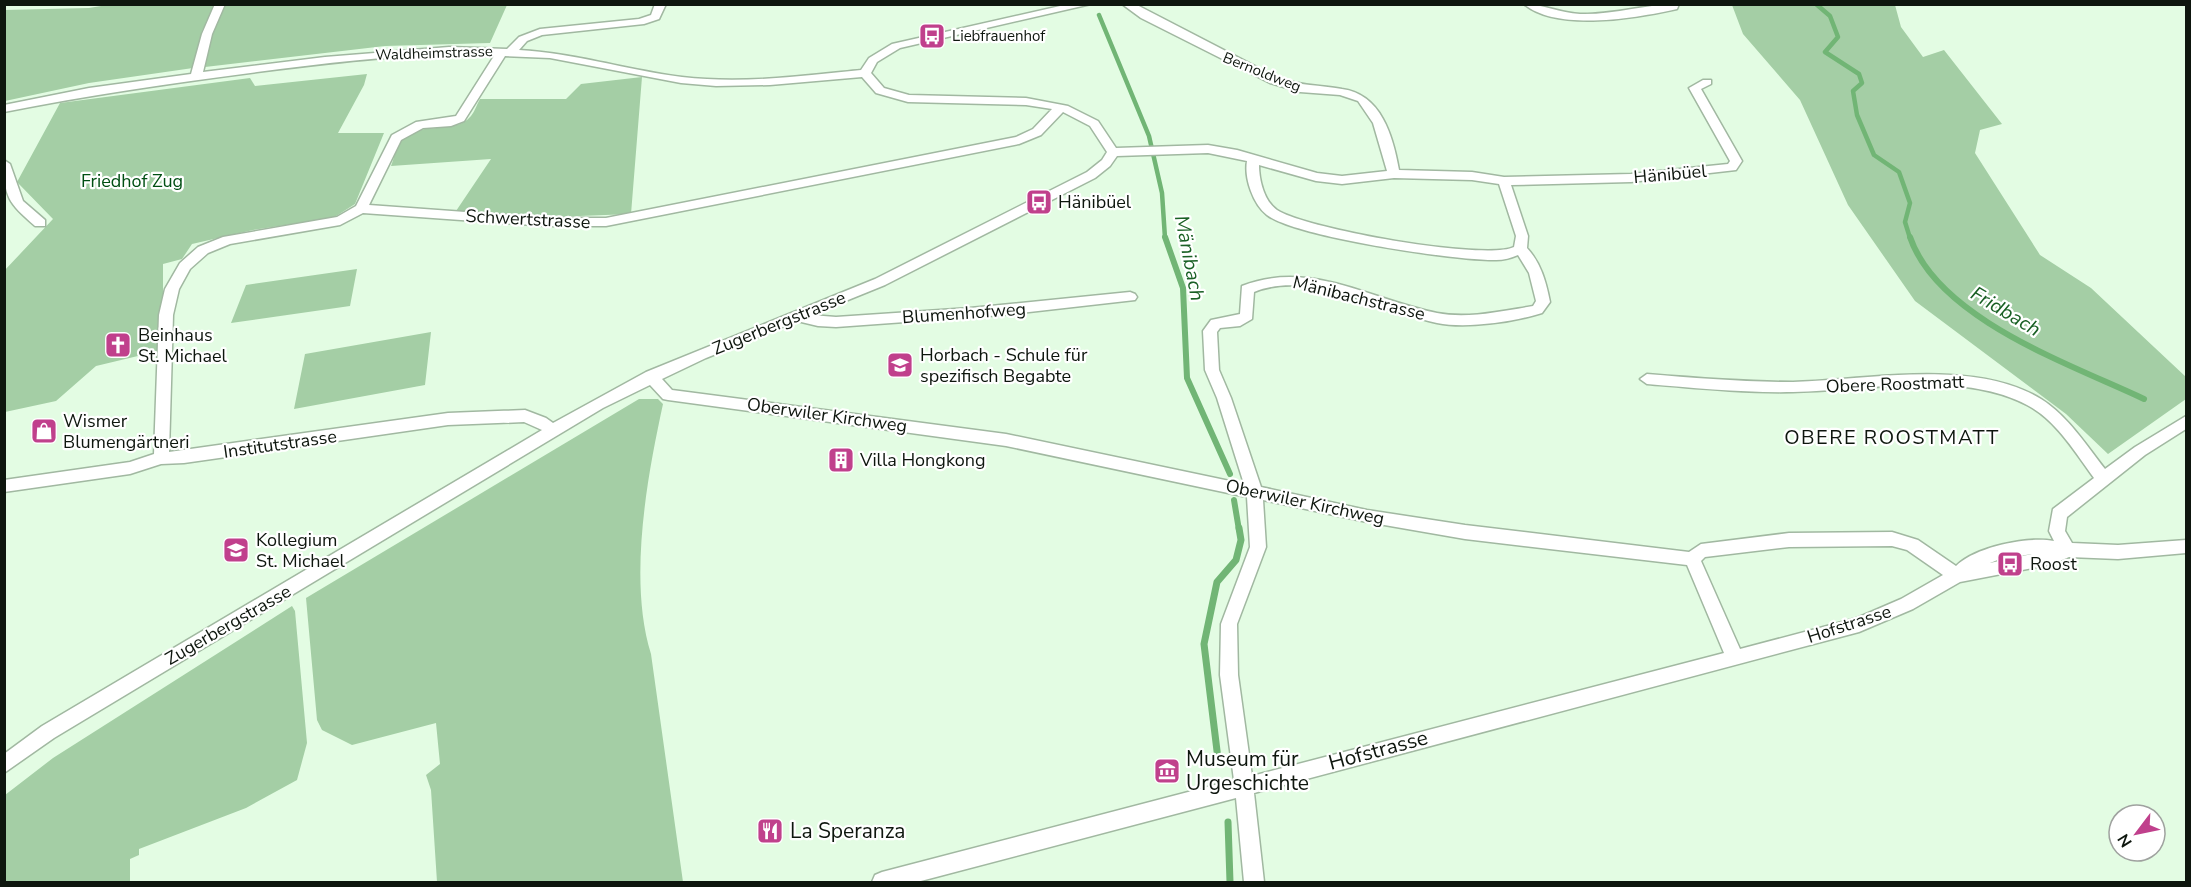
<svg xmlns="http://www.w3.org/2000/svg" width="2191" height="887" font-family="'Nunito Sans',sans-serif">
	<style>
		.green { fill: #a4cea5 }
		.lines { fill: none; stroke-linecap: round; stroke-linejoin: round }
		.stream-far2 { stroke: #71b575; stroke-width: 4.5 }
		.stream-far1 { stroke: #71b575; stroke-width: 6 }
		.stream { stroke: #71b575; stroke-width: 7 }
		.minor-casing { stroke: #a1b8a1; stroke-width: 3 }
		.minor { fill: #fff; fill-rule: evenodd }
		.labels { text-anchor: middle; stroke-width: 4.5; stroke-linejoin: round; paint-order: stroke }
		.far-poi-label { font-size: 15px; fill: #0e160e; stroke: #fff; text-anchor: start }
		.far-street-label { font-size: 15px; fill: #0e160e; stroke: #fff }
		.street-label { font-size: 18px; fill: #0e160e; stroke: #fff }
		.park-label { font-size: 18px; fill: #004f13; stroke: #fff }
		.poi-label { font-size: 18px; fill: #0e160e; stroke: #fff; text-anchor: start }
		.water-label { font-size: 20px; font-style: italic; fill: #196024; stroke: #fff }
		.neighbourhood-label { font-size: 20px; letter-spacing: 1.5px; fill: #0e160e; stroke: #fff }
		.near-street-label { font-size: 21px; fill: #0e160e; stroke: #fff }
		.near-poi-label { font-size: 21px; fill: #0e160e; stroke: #fff; text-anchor: start }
	</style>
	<rect width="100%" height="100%" fill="#e3fce3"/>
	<!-- green -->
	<path class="green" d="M113 4 216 5 202 31 193 68 89 83 5 101 4 10 89 8Z
		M223 5H507L490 43 385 46 205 67 210 34Z
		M1732 5H1895L1901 27 1923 57 1944 50 2002 124 1980 130 1975 153 2040 255 2091 288 2186 377V399L2108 454 2066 414 1915 301 1848 205 1800 100 1743 34Z
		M367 74 364 85 338 133H384L355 204 333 218 253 230 192 244 182 259 163 264V350L96 366 56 401 5 412 4 271 53 219 17 182 60 103 250 78 255 86Z
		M642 77 631 214 554 217 456 211 491 159 391 166C394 159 395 150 399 144 413 118 454 137 471 116 475 111 477 104 480 99H566L581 84Z
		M357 269 350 306 231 323 246 285Z
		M431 332 425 385 294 409 305 354Z
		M639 399H658L663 404C647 478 628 580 651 654L683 882H437L431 790 426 775 440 764 436 723 352 745 322 730 317 720 306 598Z
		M292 606 295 611 307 743 297 780 246 808 139 849V855L130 859V882H5V795L53 758Z"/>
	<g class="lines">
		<!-- stream-far2 -->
		<path class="stream-far2" d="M1816 4 1830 16 1838 37 1825 52 1859 74 1862 83 1853 91 1857 115 1874 155 1899 172 1910 203 1905 222 1910 238
			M1099 15 1149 136 1162 193 1165 238"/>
		<!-- stream-far1 -->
		<path class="stream-far1" d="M1165 237 1183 288 1187 378 1230 474
			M1910 237C1938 319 2070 364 2144 399
			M1234 500 1239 530"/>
		<!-- stream -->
		<path class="stream" d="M1218 759 1204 644 1217 582 1236 560 1241 540 1239 528
			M1228 822 1230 882"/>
		<defs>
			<path id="minor" d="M215 4H225L212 34 203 72 325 57 449 47 507 49 519 37 540 29 639 19 651 15 655 4H666L659 19 644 24 542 35 527 41 519 50C574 53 627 70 682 77 742 84 802 76 861 70L869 58 892 44 1069 4H1091L900 48 877 62 871 73 884 88 909 95 1026 98 1068 106 1098 121 1116 148 1208 145 1237 150 1317 173 1342 176 1387 171 1373 123 1358 101 1340 95 1300 92 1270 83 1141 18 1122 4H1135L1278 78C1300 86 1320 85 1342 89 1381 94 1393 136 1399 170L1472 172 1504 177 1631 174 1728 164 1730 161 1689 88 1703 80H1711V84L1701 89 1742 161 1736 170 1631 182 1511 185 1528 236 1527 248C1541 263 1546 282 1550 302L1542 313C1513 322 1466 329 1437 323 1381 311 1310 269 1254 292L1252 319 1240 326 1220 328 1217 332 1219 370 1231 398 1261 487 1367 510 1465 525 1689 552 1701 544 1789 533 1892 532 1918 540 1956 566C1975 547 2027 536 2054 541L2049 531 2053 509 2094 478C2075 452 2056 420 2027 405 1960 370 1866 391 1793 392 1744 393 1695 388 1647 384L1640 379 1647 374C1695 378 1744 382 1793 382 1868 380 1974 358 2041 399 2068 416 2086 445 2105 469L2135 447 2186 416V429L2145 455 2067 517 2065 531 2072 543 2118 545 2186 540V553L2118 559 2069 557 2053 564 1960 582 1913 609 1859 632 1254 793 1264 882H1244L1236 798 917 882H872L875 875 882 872 1234 780 1220 675 1221 624 1250 547 1247 497 1006 446 668 400 663 399 650 385 603 408 54 738 4 773V754L42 726 542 430 524 422 448 425 184 463 161 464 130 474 4 492V480L130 462 154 454 159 315 165 289 180 263 198 247 223 237 337 217 356 206 392 135 416 122 456 116 494 56C415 52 336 62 257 72 172 83 88 95 4 112V105L89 88 191 74 202 34ZM505 56 550 58 681 83 716 86 770 85 862 77 876 93 908 102 1026 105 1052 109 1033 129 1016 137 606 218H547L369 205 401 140 423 128 451 126 464 121ZM1063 112 1090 126 1107 152 1102 160 1087 172 875 279 646 372 553 423 546 418 525 410 448 413 169 452 173 315 179 289 190 269 208 253 230 244 340 225 363 213 547 226H606L1019 144 1041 135ZM1208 153 1247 161C1244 178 1253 204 1267 215 1295 237 1457 261 1496 260 1504 260 1511 258 1518 255L1529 273 1536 301 1533 306C1502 311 1468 319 1437 313 1371 300 1310 259 1242 286L1240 314 1211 320 1203 331 1205 370 1217 398 1244 484 1006 434 672 390 662 379 706 358 797 321 818 326 836 327 1002 315 1135 300 1137 297 1135 294 1130 292 970 308 836 317 811 315 885 285 1095 178 1110 166 1117 156ZM1259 165 1316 181 1342 184 1394 178 1472 180 1499 184 1516 236 1514 247C1485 261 1306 229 1277 210 1264 201 1259 180 1259 165ZM1263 500 1367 522 1465 539 1687 565 1724 653 1252 776 1238 675 1237 624 1266 547ZM1892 546 1907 550 1943 575 1901 599 1857 618 1740 649 1701 561 1705 557 1789 547ZM2032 554 1990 563 2000 559Z
				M1524 4C1543 4 1560 13 1580 14 1613 15 1646 4 1679 4L1677 9C1637 18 1557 32 1524 4Z
				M4 160 10 164 23 201 45 220V226H35C8 202 4 198 4 160Z"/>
		</defs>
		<!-- minor casing -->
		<use href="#minor" class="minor-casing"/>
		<!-- minor -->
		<use href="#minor" class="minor"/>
	</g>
	<!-- icons -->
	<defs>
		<symbol id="bus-square" viewBox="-11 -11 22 22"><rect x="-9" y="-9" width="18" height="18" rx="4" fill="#c0408c" stroke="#fff"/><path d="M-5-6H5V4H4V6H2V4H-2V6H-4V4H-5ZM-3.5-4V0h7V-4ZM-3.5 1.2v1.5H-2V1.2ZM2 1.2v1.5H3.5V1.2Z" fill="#fff"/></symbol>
		<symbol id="church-square" viewBox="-11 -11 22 22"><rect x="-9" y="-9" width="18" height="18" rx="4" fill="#c0408c" stroke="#fff"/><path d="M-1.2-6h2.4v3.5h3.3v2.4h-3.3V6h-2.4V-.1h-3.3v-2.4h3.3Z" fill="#fff"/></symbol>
		<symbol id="school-square" viewBox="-11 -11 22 22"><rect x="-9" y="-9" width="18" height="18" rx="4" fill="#c0408c" stroke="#fff"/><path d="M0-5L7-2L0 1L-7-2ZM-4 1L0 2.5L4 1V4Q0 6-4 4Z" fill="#fff"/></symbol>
		<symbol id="shop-square" viewBox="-11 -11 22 22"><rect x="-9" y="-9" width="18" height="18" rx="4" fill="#c0408c" stroke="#fff"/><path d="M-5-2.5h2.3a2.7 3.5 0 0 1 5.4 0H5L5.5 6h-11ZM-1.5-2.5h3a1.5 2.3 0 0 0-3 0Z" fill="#fff"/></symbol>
		<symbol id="building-square" viewBox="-11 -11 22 22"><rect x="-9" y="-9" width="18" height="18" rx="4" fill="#c0408c" stroke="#fff"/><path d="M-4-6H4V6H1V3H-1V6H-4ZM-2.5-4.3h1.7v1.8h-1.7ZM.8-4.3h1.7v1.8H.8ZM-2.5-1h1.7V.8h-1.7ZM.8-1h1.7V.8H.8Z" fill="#fff"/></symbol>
		<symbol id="museum-square" viewBox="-11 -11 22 22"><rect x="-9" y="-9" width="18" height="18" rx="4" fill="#c0408c" stroke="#fff"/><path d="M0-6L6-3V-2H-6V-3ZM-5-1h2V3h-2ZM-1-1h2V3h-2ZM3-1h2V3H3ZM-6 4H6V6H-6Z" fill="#fff"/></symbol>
		<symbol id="restaurant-square" viewBox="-11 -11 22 22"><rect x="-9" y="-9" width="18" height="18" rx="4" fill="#c0408c" stroke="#fff"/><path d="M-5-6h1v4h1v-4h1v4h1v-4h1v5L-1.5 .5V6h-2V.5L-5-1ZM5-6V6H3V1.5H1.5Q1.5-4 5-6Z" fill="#fff"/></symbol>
	</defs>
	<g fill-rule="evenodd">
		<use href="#bus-square" x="917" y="21" width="30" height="30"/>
		<use href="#bus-square" x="1024" y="187" width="30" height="30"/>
		<use href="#church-square" x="103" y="330" width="30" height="30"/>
		<use href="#school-square" x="885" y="350" width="30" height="30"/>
		<use href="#shop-square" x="29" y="416" width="30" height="30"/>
		<use href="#building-square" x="826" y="445" width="30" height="30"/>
		<use href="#school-square" x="221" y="535" width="30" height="30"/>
		<use href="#bus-square" x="1995" y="549" width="30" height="30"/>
		<use href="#museum-square" x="1152" y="756" width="30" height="30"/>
		<use href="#restaurant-square" x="755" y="816" width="30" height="30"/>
	</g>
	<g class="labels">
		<!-- far-poi labels -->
		<g class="far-poi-label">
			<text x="952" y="41">Liebfrauenhof</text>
		</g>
		<!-- far-street labels -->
		<g class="far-street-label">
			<text transform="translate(434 53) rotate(-2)" y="5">Waldheimstrasse</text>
			<text transform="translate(1262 72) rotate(22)" y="5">Bernoldweg</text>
		</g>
		<!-- street labels -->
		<g class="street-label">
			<text transform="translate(1670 174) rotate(-5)" y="6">Hänibüel</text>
			<text transform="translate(528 219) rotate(3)" y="6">Schwertstrasse</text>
			<text transform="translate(1359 298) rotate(14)" y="6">Mänibachstrasse</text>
			<text transform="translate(964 313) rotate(-4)" y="6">Blumenhofweg</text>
			<text transform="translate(779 323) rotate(-22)" y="6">Zugerbergstrasse</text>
			<text transform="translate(1895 384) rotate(-2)" y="6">Obere Roostmatt</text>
			<text transform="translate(827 415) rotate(8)" y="6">Oberwiler Kirchweg</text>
			<text transform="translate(280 444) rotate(-8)" y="6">Institutstrasse</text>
			<text transform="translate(1305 502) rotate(12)" y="6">Oberwiler Kirchweg</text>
			<text transform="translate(1849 624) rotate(-18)" y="6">Hofstrasse</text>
			<text transform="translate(228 625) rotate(-30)" y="6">Zugerbergstrasse</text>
		</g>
		<!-- park labels -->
		<g class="park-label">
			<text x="132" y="187">Friedhof Zug</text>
		</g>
		<!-- poi labels -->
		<g class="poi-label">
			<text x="1058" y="208">Hänibüel</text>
			<text x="138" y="341">Beinhaus<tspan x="138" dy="21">St. Michael</tspan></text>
			<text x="920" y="361">Horbach - Schule für<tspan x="920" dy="21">spezifisch Begabte</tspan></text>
			<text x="63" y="427">Wismer<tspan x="63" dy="21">Blumengärtneri</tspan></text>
			<text x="860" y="466">Villa Hongkong</text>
			<text x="256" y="546">Kollegium<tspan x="256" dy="21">St. Michael</tspan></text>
			<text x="2030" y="570">Roost</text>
		</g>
		<!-- water labels -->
		<g class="water-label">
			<text transform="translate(1190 258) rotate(79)" y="7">Mänibach</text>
			<text transform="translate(2006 311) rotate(31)" y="7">Fridbach</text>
		</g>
		<!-- neighbourhood labels -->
		<g class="neighbourhood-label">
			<text x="1892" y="444">OBERE ROOSTMATT</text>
		</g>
		<!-- near-street labels -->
		<g class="near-street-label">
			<text transform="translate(1378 750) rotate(-15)" y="7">Hofstrasse</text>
		</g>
		<!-- near-poi labels -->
		<g class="near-poi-label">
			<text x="1186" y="766">Museum für<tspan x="1186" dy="24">Urgeschichte</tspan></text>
			<text x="790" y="838">La Speranza</text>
		</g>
	</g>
	<!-- border -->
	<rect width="2191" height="887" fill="none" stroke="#0e160e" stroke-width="12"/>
	<!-- north arrow -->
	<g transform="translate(2137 833) rotate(238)"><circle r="28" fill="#ffffff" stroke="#9fa29f" stroke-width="1.5"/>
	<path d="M0-4.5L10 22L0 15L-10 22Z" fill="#c0408c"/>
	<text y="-9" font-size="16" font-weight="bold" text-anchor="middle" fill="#0e160e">N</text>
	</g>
</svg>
